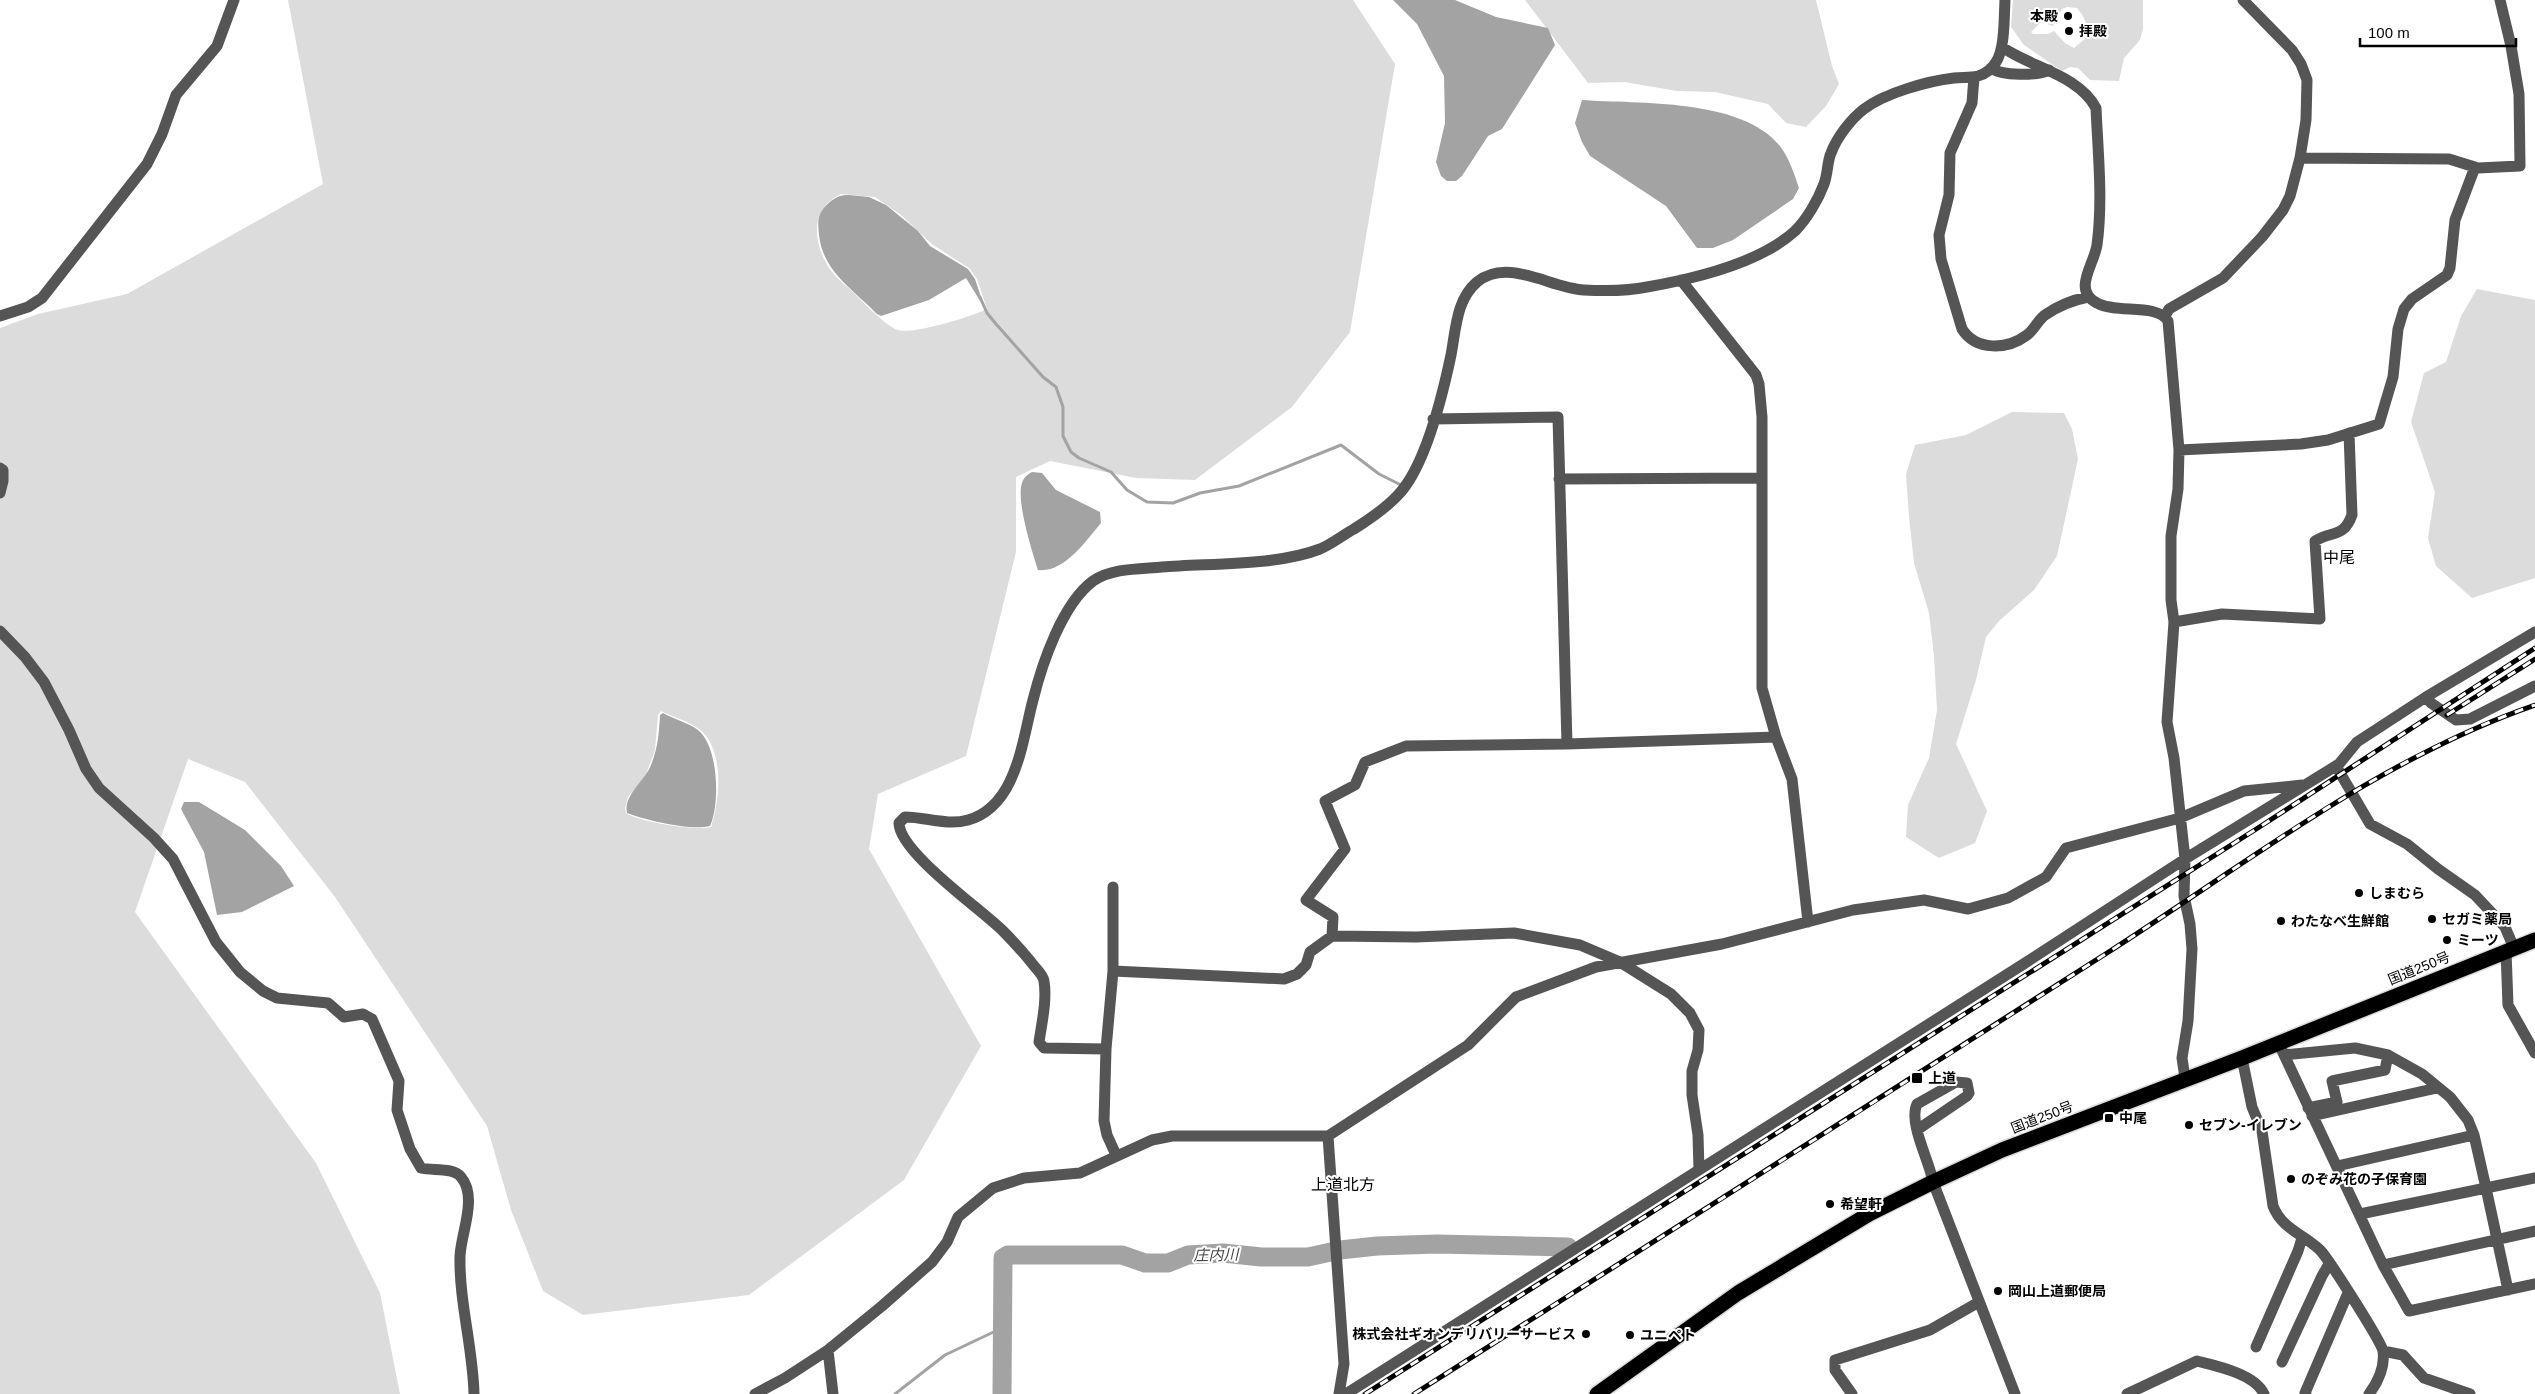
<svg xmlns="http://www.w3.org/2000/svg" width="2535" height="1394" font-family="Helvetica,'Noto Sans JP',sans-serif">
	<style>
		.green { fill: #dcdcdc; fill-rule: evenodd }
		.water { fill: #a3a3a3 }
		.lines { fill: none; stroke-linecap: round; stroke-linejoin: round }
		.stream { stroke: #a3a3a3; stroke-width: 3 }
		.river { stroke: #a3a3a3; stroke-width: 19 }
		.highway-casing { stroke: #dbdbdb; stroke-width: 18 }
		.minor { stroke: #555; stroke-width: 11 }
		.highway { stroke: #000; stroke-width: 15 }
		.rail-casing { stroke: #000; stroke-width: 5 }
		.rail { stroke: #fff; stroke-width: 3; stroke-dasharray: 9; stroke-linecap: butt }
		.poi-dot { fill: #000; stroke: #fff; stroke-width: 2 }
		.labels { text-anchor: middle; stroke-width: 4; stroke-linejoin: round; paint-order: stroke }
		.poi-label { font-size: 14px; font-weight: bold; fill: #000; stroke: #fff; text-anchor: start }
		.street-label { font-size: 14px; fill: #000; stroke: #fff }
		.water-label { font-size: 15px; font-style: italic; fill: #444; stroke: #fff }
		.quarter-label { font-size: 16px; fill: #000; stroke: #fff }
	</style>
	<rect width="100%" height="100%" fill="#fff"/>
	<!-- green -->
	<path class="green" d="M288 0H1353L1395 64 1350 332 1292 407 1195 480 1136 478 1050 461 1016 477V552L966 756 878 794 869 849 981 1046 904 1180 749 1295 583 1315 543 1291 511 1210 487 1126 335 897 245 782 188 759 135 912 316 1163 380 1293 400 1394H0V328L38 314 127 294 323 184ZM841 194 875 197 901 215 933 245 969 268 977 279 987 309C973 316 913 335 898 330 887 327 866 305 857 296 849 288 840 282 832 272 813 247 808 209 841 194ZM661 711C673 717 688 721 699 729 725 749 720 800 711 827 695 831 639 822 626 813L625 808 628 797 645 777 655 750 658 715Z
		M1525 0H1816L1832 66 1839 84 1826 106 1806 127 1786 123 1768 104 1715 92 1677 91 1624 82 1588 83Z
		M2013 0H2143V29L2140 40 2124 58 2119 81 2090 80 2078 68 2070 67 2062 71 2024 45 2011 27ZM2067 7 2077 8C2085 18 2088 24 2087 37L2074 48 2065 43 2054 31 2048 34H2033L2031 32 2041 22 2053 26 2062 9Z
		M2477 289 2535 300V578L2472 598 2436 566 2428 538 2435 492 2411 422 2424 373 2446 362 2461 316Z
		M2012 412 2064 413 2072 429 2078 459 2057 556 2034 590 1999 621 1986 637 1976 680 1956 744 1987 811 1975 843 1939 858 1906 837 1908 805 1929 758 1937 710 1934 656 1929 613 1914 563 1909 517 1906 474 1915 445 1966 435Z"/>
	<!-- water -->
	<path class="water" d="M1393 0H1455L1496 17 1548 28 1555 45 1502 129 1488 136 1462 176 1456 181H1447L1441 176 1436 162 1445 123 1444 76 1417 24Z
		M1582 100C1639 104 1741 98 1780 146 1789 158 1794 173 1799 188L1793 199 1733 240 1713 248H1697L1666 206 1590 156 1582 142 1575 123Z
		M849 195 869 197 886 205 918 231 930 246 968 269 975 279 985 309 966 278 929 300 881 316 877 314C854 290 823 272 819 235 818 225 817 217 823 209 830 200 839 194 849 195Z
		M1032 472 1042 473 1056 490 1100 512 1101 523C1085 542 1064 573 1038 570 1032 551 1016 501 1022 483 1024 477 1027 475 1032 472Z
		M663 713C674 719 689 723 698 730 719 747 720 805 710 826 690 831 645 820 627 813 623 795 645 781 651 765 658 748 659 733 660 715Z
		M184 802H199L245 830 281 866 294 886 242 912 217 915 204 852 181 809Z"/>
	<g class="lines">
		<!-- stream -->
		<path class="stream" d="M980 297 987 313 996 324 1043 377 1056 387 1063 407V436L1071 452 1079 458 1111 472 1127 490 1147 502 1173 503 1200 493 1239 486 1341 445 1379 474 1401 485
			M895 1394 945 1355 1002 1328"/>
		<!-- river -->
		<path class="river" d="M1002 1394 1003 1258 1008 1255H1122L1145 1263H1168L1188 1255 1223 1253 1261 1257H1308L1340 1250 1377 1246 1437 1244 1568 1247"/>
		<defs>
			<path id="highway" d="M1597 1394 1738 1293 1869 1214 1933 1182 2002 1150 2242 1058 2535 940"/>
		</defs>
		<!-- highway casing -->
		<use href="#highway" class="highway-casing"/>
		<!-- minor -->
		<path class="minor" d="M2002 47C2030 67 2079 75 2096 108 2098 154 2103 200 2097 245 2094 265 2072 290 2097 303 2116 314 2157 303 2168 321L2179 450 2178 489 2171 536V600L2174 622 2167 722 2174 758 2185 859 2184 896 2190 924 2192 949 2188 1021 2182 1058 2185 1078
			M1991 68C2002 76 2037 76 2049 70
			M1974 77 1972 103 1950 153 1949 195 1939 235 1941 259 1962 329C1976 351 2007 350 2027 335 2034 330 2038 320 2045 315 2058 306 2073 300 2088 297
			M2300 158 2449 159 2478 168 2520 166 2519 94 2511 46 2500 0
			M1681 280 1756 375 1759 384 1762 417V688L1776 737 1792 779 1808 922
			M0 316 28 307 42 298 147 164 162 134 176 95 217 46 234 0
			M2165 316 2169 309 2223 278 2262 237 2283 210 2290 196 2300 158 2306 120 2307 80 2301 64 2292 50 2243 0
			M1433 419 1558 417 1567 744
			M2179 450 2301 444 2328 440 2379 424 2393 377 2398 329 2404 309 2412 299 2447 275 2450 268 2455 220 2475 167
			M0 468 3 470V481L0 493
			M1559 479 1762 478
			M2174 622 2222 614 2320 619 2315 541C2332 530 2343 539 2352 515L2349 433
			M0 631 25 657 44 682 69 730 86 769 99 788 154 838 173 859 216 942 240 972 263 991 277 998 328 1003 344 1017 363 1014 372 1019 399 1081 397 1110 410 1149 421 1168C433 1171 453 1167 461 1177 478 1197 461 1233 460 1256 459 1302 473 1348 474 1394
			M2426 697 2535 632
			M2336 766 2370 824 2407 844 2438 869 2475 895 2505 927 2514 948
			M1113 887V971L1106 1049 1104 1121 1107 1135 1116 1155
			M1332 936 1333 917 1306 900 1345 849 1325 801 1355 785 1365 762 1406 746 1567 744 1776 737
			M2506 951 2508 1005 2535 1053
			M1113 971 1284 979 1297 974 1306 965 1310 952 1332 936 1416 937 1514 933 1580 945 1620 962 1671 994 1690 1013 1699 1030 1698 1050 1692 1071V1095L1698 1135 1699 1170
			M2278 1042 2383 1265 2409 1311 2535 1284
			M1106 1049 1044 1048 1039 1042C1042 1022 1047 1000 1044 981 1043 974 1035 968 1031 962 1022 951 1013 941 1003 931 981 909 899 852 899 823L905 817C926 817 947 826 968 820 1017 806 1022 741 1033 700 1042 664 1062 604 1093 581 1112 568 1140 569 1162 567 1210 563 1276 566 1320 549 1332 544 1343 535 1354 529 1370 519 1385 509 1398 495 1426 466 1443 393 1451 355 1456 329 1456 300 1477 282 1508 257 1550 288 1584 290 1604 291 1628 291 1647 287 1693 279 1760 263 1795 231 1807 219 1818 200 1824 184 1828 174 1827 162 1831 153 1837 137 1851 119 1864 109 1885 93 1928 81 1954 78 1962 77 1970 78 1978 76 1985 74 1992 69 1996 62 2005 49 2004 17 2005 0
			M2284 1055 2355 1048 2388 1055 2422 1074 2450 1097 2468 1120 2474 1135 2486 1188 2535 1178
			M2242 1058 2252 1107 2262 1131 2273 1206C2282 1229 2303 1234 2320 1250 2328 1258 2381 1341 2383 1351 2385 1366 2378 1382 2369 1394
			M2308 1108 2337 1102 2332 1081 2385 1070 2388 1055
			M2312 1116 2437 1088
			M1917 1130 1967 1096 1969 1093 1967 1083 1956 1082 1917 1104C1908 1123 1930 1162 1933 1182L2015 1394
			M1328 1136 1344 1364 1339 1394
			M2337 1166 2474 1135
			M2360 1214 2486 1188 2508 1290
			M2383 1265 2535 1231
			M2256 1347 2298 1251 2302 1238
			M828 1350 833 1394
			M2383 1351 2403 1355 2424 1378 2470 1394
			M2282 1362 2322 1276 2329 1264
			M755 1394 785 1378 828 1350 882 1306 932 1262 947 1242 958 1217 993 1188 1024 1178 1080 1173 1152 1140 1172 1136H1328L1468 1045 1516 997 1596 967 1722 944 1853 910 1924 900 1968 909 2008 898 2046 877 2066 848 2180 818 2244 791 2302 785
			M1346 1394 2022 965 2185 859 2339 764 2357 742 2426 697 2431 703 2456 720 2470 719 2535 686
			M1852 1394 1835 1370V1360L1930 1330 1979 1302
			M2127 1394 2197 1361C2217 1366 2255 1374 2264 1394
			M2306 1394 2305 1393 2348 1293"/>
		<!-- highway -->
		<use href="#highway" class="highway"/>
		<defs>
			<path id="rail" d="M2447 715 2535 659
				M1365 1394 2261 826 2535 648
				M1414 1394C1645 1247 1876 1101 2107 953 2245 865 2378 759 2535 705"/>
		</defs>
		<!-- rail casing -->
		<use href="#rail" class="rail-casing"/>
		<!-- rail -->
		<use href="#rail" class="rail"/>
	</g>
	<!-- markers -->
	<g class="poi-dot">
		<circle cx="2068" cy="16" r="5"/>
		<circle cx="2069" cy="31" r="5"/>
		<circle cx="2359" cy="893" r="5"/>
		<circle cx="2432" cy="919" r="5"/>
		<circle cx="2281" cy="921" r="5"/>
		<circle cx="2447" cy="940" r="5"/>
		<rect x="1911" y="1072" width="12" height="12" rx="2.5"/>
		<rect x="2104" y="1113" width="10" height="10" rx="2.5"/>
		<circle cx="2189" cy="1125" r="5"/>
		<circle cx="2291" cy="1179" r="5"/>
		<circle cx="1830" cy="1204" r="5"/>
		<circle cx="1998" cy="1291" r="5"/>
		<circle cx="1586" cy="1334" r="5"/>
		<circle cx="1630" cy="1335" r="5"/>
	</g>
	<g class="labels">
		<!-- poi labels -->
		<g class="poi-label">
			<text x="2058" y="21" text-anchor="end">本殿</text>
			<text x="2079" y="36">拝殿</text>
			<text x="2369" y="898">しまむら</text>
			<text x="2442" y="924">セガミ薬局</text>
			<text x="2291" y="926">わたなべ生鮮館</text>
			<text x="2457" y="945">ミーツ</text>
			<text x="1928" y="1083">上道</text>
			<text x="2119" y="1123">中尾</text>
			<text x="2199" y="1130">セブン-イレブン</text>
			<text x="2301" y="1184">のぞみ花の子保育園</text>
			<text x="1840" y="1209">希望軒</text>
			<text x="2008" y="1296">岡山上道郵便局</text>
			<text x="1576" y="1339" text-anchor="end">株式会社ギオンデリバリーサービス</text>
			<text x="1640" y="1340">ユニペト</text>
		</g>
		<!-- street labels -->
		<g class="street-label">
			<text transform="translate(2419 968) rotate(-22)" y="5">国道250号</text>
			<text transform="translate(2042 1117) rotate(-21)" y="5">国道250号</text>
		</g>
		<!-- water labels -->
		<g class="water-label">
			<text transform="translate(1216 1255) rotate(-1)" y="5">庄内川</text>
		</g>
		<!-- quarter labels -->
		<g class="quarter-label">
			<text x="2339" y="563">中尾</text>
			<text x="1343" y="1190">上道北方</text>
		</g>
	</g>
	<!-- scale -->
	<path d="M2360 38v8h156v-8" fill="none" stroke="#000000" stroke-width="2.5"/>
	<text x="2368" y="38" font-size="15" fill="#000000" stroke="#ffffff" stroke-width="4" paint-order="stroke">100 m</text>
</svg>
